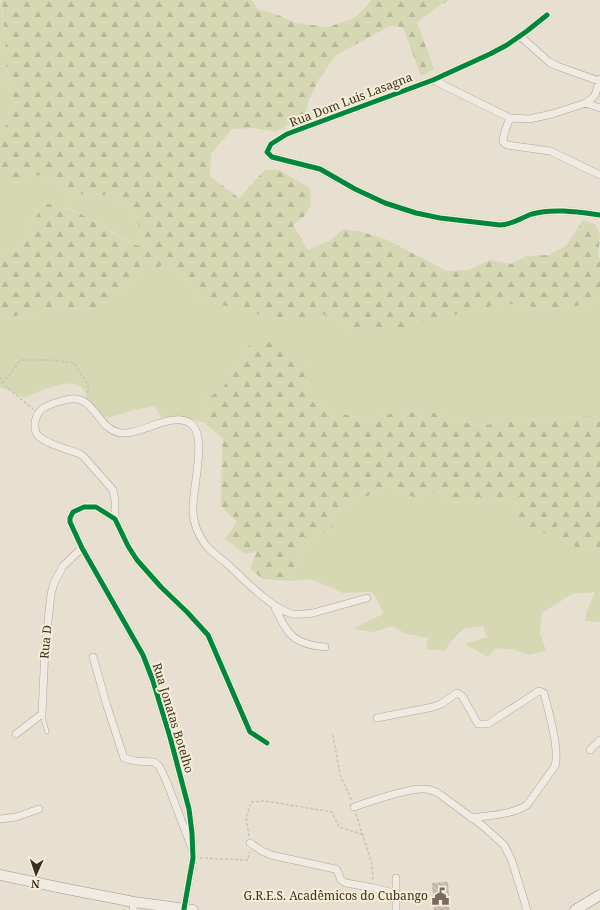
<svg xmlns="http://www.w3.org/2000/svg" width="600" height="910" font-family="'Noto Serif',serif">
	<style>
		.green { fill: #d6d7b3 }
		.forest { fill: url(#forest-firs) }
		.building { fill: url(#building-back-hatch) }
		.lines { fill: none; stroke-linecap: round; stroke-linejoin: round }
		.lane-casing { stroke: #ada599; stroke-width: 4.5 }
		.street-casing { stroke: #ada599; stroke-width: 8 }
		.secondary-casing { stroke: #9c958a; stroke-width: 11 }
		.path { stroke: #c8c2b9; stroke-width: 1.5; stroke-dasharray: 3 2; stroke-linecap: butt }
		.lane { stroke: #efebe3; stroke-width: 3.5 }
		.street { stroke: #efebe3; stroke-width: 7 }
		.secondary { stroke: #efebe3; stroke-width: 10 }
		.cycleway-casing { stroke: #f7eed8; stroke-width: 8 }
		.cycleway { stroke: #00873e; stroke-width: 5 }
		.labels { text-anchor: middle; stroke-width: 4; stroke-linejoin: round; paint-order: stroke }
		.street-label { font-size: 12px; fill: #3d2e20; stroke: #f7eed8 }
		.poi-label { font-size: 12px; fill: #3d2e20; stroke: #f7eed8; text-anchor: end }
	</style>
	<defs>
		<pattern id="forest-firs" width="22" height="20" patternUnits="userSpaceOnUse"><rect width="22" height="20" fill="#d6d7b3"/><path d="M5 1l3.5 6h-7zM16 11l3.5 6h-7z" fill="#b9b99a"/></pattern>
		<pattern id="building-back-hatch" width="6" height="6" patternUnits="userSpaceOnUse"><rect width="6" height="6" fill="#cbbfb2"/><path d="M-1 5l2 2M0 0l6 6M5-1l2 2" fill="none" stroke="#afa499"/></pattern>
	</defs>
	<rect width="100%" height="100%" fill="#e7e0d1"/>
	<!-- green -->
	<path class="green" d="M0 0 5 34 7 79 17 109 0 134Z
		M44 175 70 194 112 195 133 212 148 248 136 246 91 219 66 207 33 221 27 231 21 253 0 248V181L11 184 29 176Z
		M167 263 187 276 201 301 218 304 323 314 346 329 451 315 504 303 557 310 600 301V416L526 420 476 426 435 413 399 412 367 419 337 413 308 400 305 368 250 344 224 386 207 399 205 423 183 417H161L155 406 133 410 111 417 101 418 86 403V393C84 391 82 387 80 386 67 378 37 392 25 398L0 387V319L58 308 103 309 114 293 131 281Z
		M393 487 413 497 436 492 456 502 511 499 519 505 560 522 588 549 600 548V622L585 621 588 608 595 592 572 594 542 613 540 634 546 650 530 655 515 650 496 648 488 657 465 644 487 637 483 626 463 629 451 641 445 651 426 649 428 638 406 634 393 626 373 632 352 629 383 614 379 603 372 592 342 593 331 587 308 579 290 581 295 570 298 554 311 539 319 534 334 529 329 515 383 488Z"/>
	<!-- forest -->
	<path class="forest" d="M1 0H251L258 9 278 15 296 23 328 27 355 18 372 0H450L442 4 417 22 434 69 421 76 403 27 390 26 336 55 319 79 309 100 305 114 276 132 255 128 232 129 211 154 210 176 239 198 265 170H279L310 188 311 205 303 218 293 225 308 250 331 240 343 229 363 232 385 239 447 271 468 270 491 260 511 264 526 256 549 255 566 246 583 220 595 224 600 235 598 258H600V301L557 310 504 303 387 331 346 329 323 314 302 325 218 304 201 301 187 276 167 263 131 281 114 293 116 297 103 309 58 308 0 319V248L21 253 27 231 45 203C63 207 76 211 92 220 109 229 128 246 148 248L133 212 112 195 70 194 44 175 29 176 11 184 0 181V134L17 109 7 79 5 34Z
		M276 342 305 368 308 400 337 413 367 419 399 412 435 413 476 426 526 420 600 416V548L588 549 556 543 560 523 549 535 518 524 519 505 511 499 456 502 436 492 413 497 393 487 383 488 329 515 334 529 319 534 311 539 298 554 295 570 290 581 263 579 250 569 257 551 245 554 225 539 237 522 221 506 222 454 223 438 205 423 207 399 224 386 250 344Z"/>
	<!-- building -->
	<path class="building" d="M448 882 450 910H434L432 883Z"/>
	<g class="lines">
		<defs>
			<path id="lane" d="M42 714 47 732"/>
			<path id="street" d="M547 15 527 31 507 45 490 54 433 80 287 134 271 144 267 152 272 157 320 169 355 189 385 203 416 213 440 218 500 225C512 225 520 218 532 214 553 208 578 212 600 215
				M520 36 549 62 557 66 599 81
				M433 80 510 118 529 119 552 114 586 103 591 99 595 95 600 79
				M586 103 600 108
				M510 118C507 126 503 134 503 142L507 145 550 151 600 175
				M115 519V501L113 490 84 457 80 454C70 450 42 443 37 434 34 430 35 426 35 422 36 417 37 413 42 409 48 405 54 403 61 401 66 400 71 398 76 399 97 401 100 435 126 433 145 432 173 412 190 423 209 435 191 492 193 513 194 524 199 536 205 544 210 551 219 557 225 562 243 578 269 607 292 614 299 615 306 614 313 613L367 598
				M274 605C287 633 291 644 325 647
				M93 657 107 706 124 758 135 761 154 762 159 766 166 780 191 846
				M377 718 433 707 441 704 457 693 462 696 478 724H488L539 691 544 693C548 710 560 749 555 766L527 805C511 815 490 815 471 818
				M16 734 42 714 45 648 51 594 54 583 63 566 82 548
				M590 750 600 740
				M354 807C371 801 407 788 424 789 429 789 434 791 438 793L483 826 504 845 512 861 527 910
				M0 819 16 817 39 809
				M250 843 262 851 271 855 335 869 337 870 341 880 346 883 374 888 397 894
				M184 909 193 858 192 833 189 809 170 737 153 681 143 655 82 548 70 522V518L73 512 84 507H96L115 519 128 546 137 560 161 587 187 612 208 635 250 732 267 743
				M133 910 134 902
				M396 910V878"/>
			<path id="secondary" d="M0 875 62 888 134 902 193 910
				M575 910 600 895"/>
		</defs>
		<!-- lane casing -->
		<use href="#lane" class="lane-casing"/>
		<!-- street casing -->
		<use href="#street" class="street-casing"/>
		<!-- secondary casing -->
		<use href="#secondary" class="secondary-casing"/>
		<!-- path -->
		<path class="path" d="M0 377 2 383 33 409
			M2 383 12 372 20 360H50L74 363 88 385V391L84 394
			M333 735 340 775 352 801
			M356 814 372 864 373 880
			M249 836 246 817 251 802 265 801 332 812 339 827 362 834
			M200 858 248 860 249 852"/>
		<!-- lane -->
		<use href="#lane" class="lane"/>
		<!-- street -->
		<use href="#street" class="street"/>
		<!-- secondary -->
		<use href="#secondary" class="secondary"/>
		<defs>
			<path id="cycleway" d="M547 15 527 31 507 45 490 54 433 80 287 134 271 144 267 152 272 157 320 169 355 189 385 203 416 213 440 218 500 225C512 225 520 218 532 214 553 208 578 212 600 215
				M184 909 193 858 192 833 189 809 170 737 153 681 143 655 82 548 70 522V518L73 512 84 507H96L115 519 128 546 137 560 161 587 187 612 208 635 250 732 267 743"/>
		</defs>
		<!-- cycleway casing -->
		<use href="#cycleway" class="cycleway-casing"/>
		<!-- cycleway -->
		<use href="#cycleway" class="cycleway"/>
	</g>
	<!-- icons -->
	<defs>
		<symbol id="civic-bare" viewBox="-9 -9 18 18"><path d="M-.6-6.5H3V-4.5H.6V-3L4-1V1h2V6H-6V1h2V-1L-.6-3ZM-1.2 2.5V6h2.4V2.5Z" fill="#786c5e" stroke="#f7eed8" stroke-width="2.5" paint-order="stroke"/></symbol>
	</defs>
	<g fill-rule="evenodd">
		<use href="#civic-bare" x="428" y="884" width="25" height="25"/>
	</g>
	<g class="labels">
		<!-- street labels -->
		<g class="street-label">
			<text transform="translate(351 100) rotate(-21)" y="4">Rua Dom Luis Lasagna</text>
			<text transform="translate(46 642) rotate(-84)" y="4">Rua D</text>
			<text transform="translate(173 718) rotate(73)" y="4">Rua Jonatas Botelho</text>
		</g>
		<!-- poi labels -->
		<g class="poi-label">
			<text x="428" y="900">G.R.E.S. Acadêmicos do Cubango</text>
		</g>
	</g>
	<!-- north arrow -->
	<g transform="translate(36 874) rotate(183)" stroke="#f7eed8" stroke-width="3" paint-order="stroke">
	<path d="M0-3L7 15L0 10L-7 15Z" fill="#3d2e20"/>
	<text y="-6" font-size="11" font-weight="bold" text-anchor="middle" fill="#3d2e20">N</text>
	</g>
</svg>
